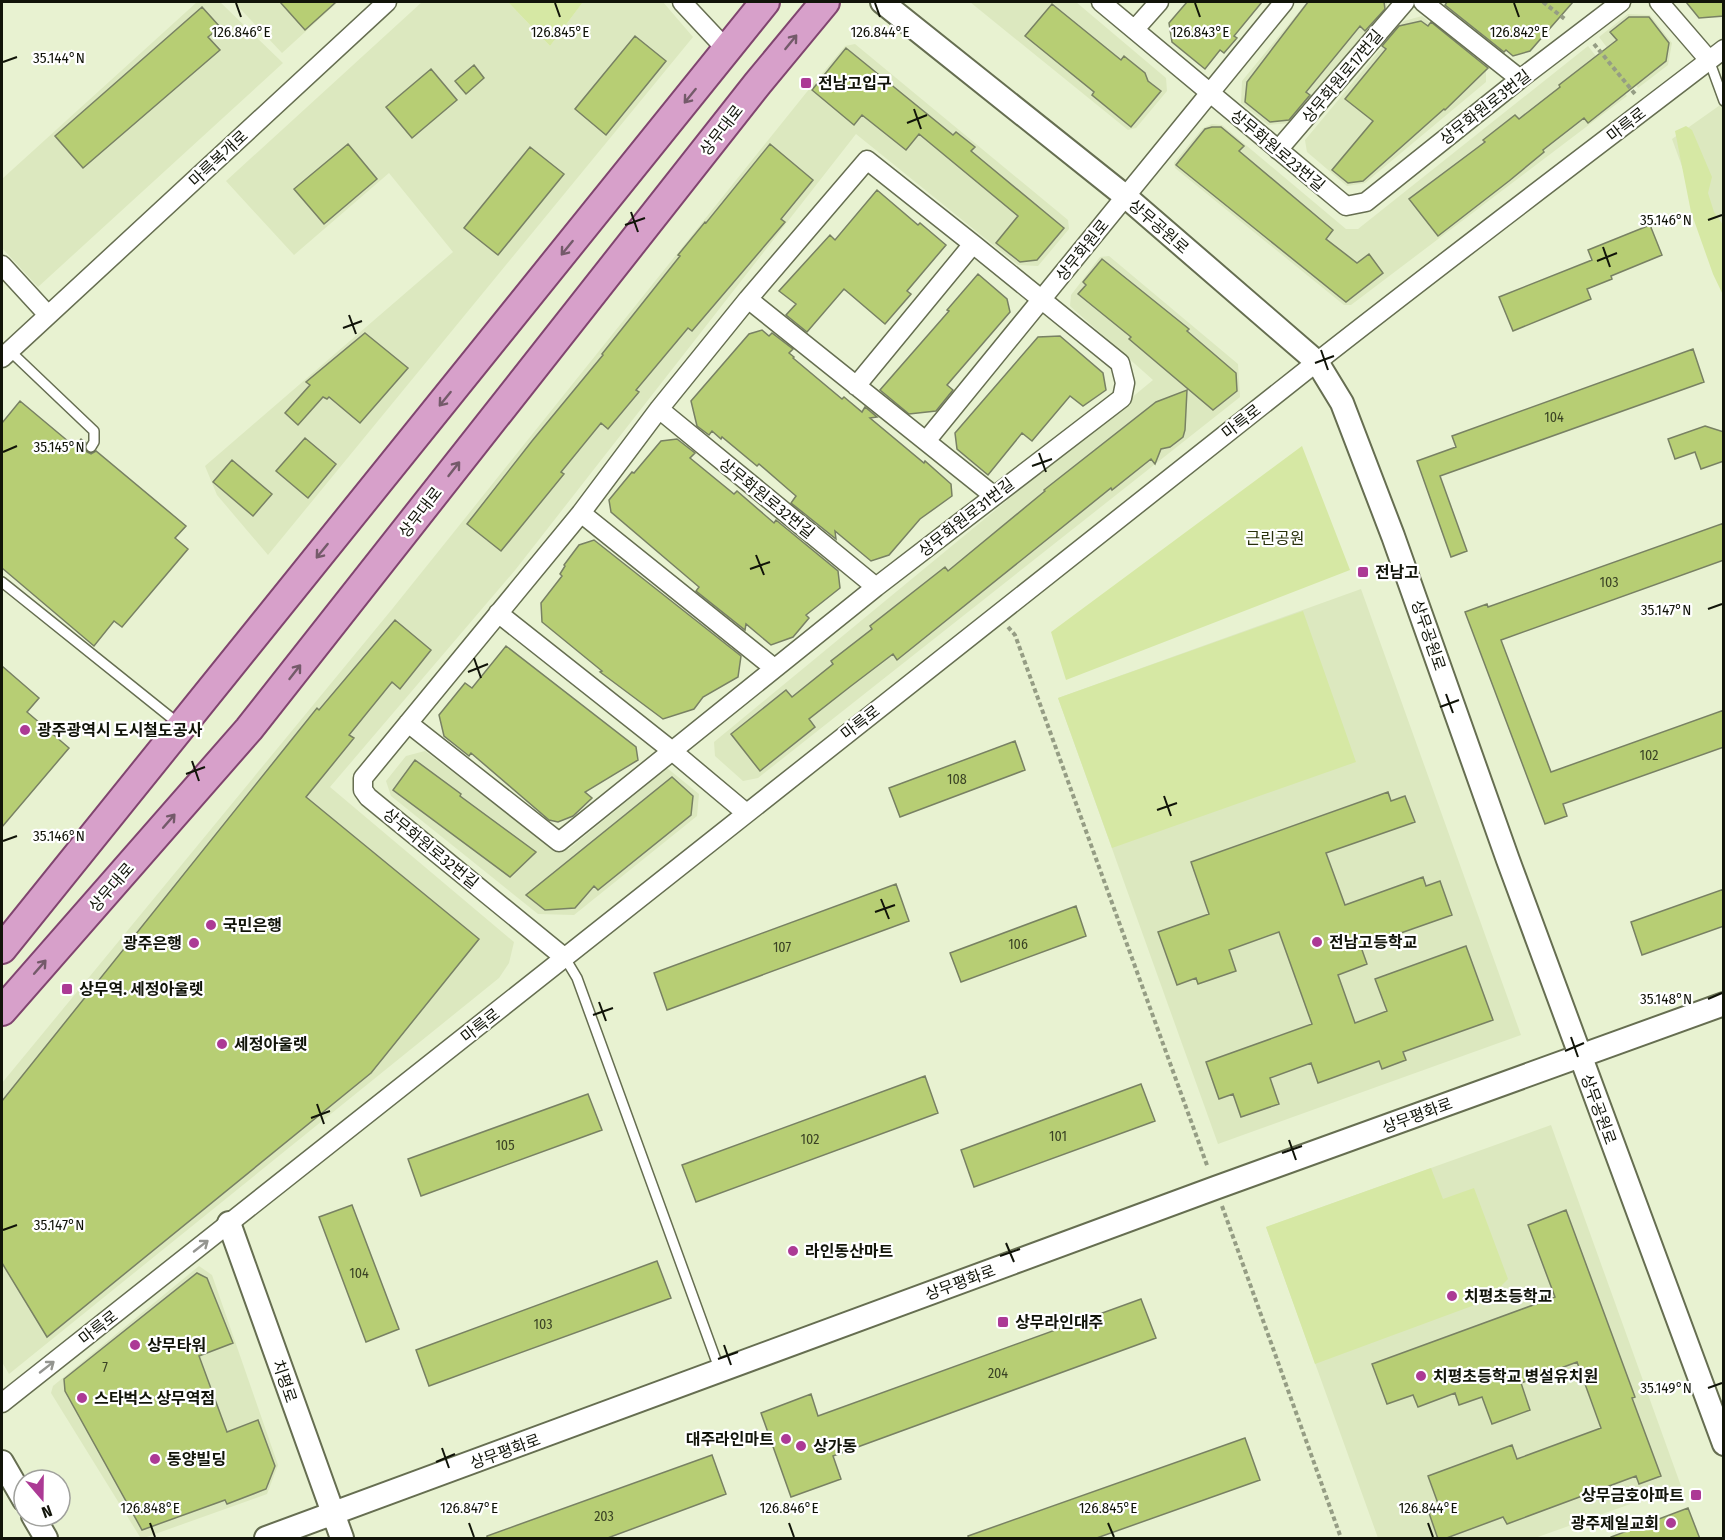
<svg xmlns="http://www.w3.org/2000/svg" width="1725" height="1540" font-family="'Fira Sans Condensed','Noto Sans KR',sans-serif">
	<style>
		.built { fill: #dce8bf }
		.green { fill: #d6e8a4 }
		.building { fill: #b7ce74; stroke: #788163; stroke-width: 1.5 }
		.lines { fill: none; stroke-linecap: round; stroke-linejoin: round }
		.service-casing { stroke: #666e51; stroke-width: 12 }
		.minor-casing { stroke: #666e51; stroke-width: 21 }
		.tertiary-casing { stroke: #666e51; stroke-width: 26 }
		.primary-casing { stroke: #80456f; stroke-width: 32 }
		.path { stroke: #959d84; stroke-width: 4; stroke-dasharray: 4.5 3; stroke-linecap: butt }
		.service { stroke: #fff; stroke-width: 9 }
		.minor { stroke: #fff; stroke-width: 18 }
		.tertiary { stroke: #fff; stroke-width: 22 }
		.primary { stroke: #d7a0ca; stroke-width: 28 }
		.oneway { stroke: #745a6a }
		.oneway2 { stroke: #949590 }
		.ticks { fill: none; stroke: #111409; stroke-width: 2 }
		.poi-dot { fill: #ac3a95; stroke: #fff; stroke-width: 2 }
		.labels { text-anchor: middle; stroke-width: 4.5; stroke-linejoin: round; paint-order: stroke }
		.number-label { font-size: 14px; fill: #3a4224 }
		.street-label { font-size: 16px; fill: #111409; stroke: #fff }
		.poi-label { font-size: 16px; font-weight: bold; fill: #111409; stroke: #fff; text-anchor: start }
		.park-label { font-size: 16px; fill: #28300a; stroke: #fff }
		.ticks-label { font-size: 15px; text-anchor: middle; fill: #111409; stroke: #fff; stroke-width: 4.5; stroke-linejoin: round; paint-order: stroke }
	</style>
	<rect width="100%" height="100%" fill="#e8f2d1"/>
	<!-- built -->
	<path class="built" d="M197 2H220L283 63 38 287 2 248V179Z
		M234 2H338L282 53Z
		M422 2H508L550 46 583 2H663L693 37 268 555 217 495 205 466 453 252 389 173 294 255 226 181Z
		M970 2H1076L1166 78 1167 91 1136 128 1128 130Z
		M1307 2H1387V6L1292 123 1268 125 1241 103 1242 81Z
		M1628 14 1650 15 1672 43 1668 65 1638 88 1599 37Z
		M1422 16 1486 70V82L1365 183 1347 186 1307 152 1305 140 1404 21Z
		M855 44 1068 220 1069 229 1038 266 1018 265 856 134 516 569 330 787 514 942 509 963 499 978 9 1374 2 1362V1083L393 608 806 93 845 46Z
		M1588 46 1627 96 1351 305H1344L1175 168 1174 163 1203 128 1212 124 1222 125 1346 229H1358Z
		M1723 103V279L1672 139Z
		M1109 256 1238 364 1240 397 758 778 743 781 715 756 714 742 1153 380 1070 306 1071 295 1100 257Z
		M1361 589 1521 1035 1218 1144 1058 698Z
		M425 751 555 850 569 849 667 768 699 794 697 816 574 915 538 914 391 796 386 781 406 756Z
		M1551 1125 1681 1486 1535 1538H1378L1266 1227Z
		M199 1266 212 1275 278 1465 267 1494 144 1538 140 1537 51 1393 53 1386Z"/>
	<!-- green -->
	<path class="green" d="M508 2H583L550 46Z
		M1686 126 1692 130 1712 177 1708 193 1714 212 1723 225V295L1713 274 1691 212 1675 131Z
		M1302 446 1350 570 1066 680 1051 632Z
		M1303 611 1356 762 1112 848 1058 698Z
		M1431 1168 1443 1199 1474 1188 1508 1279 1502 1285 1499 1296 1315 1364 1266 1227Z"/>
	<!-- building -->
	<path class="building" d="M280 2H336L305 30Z
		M1187 2H1262L1234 36 1237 38 1224 53 1220 50 1205 69 1172 42 1169 23Z
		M1308 2H1384L1385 9 1365 31 1360 26 1306 92 1310 95 1289 120 1270 122 1245 102 1247 82Z
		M1447 2H1573L1530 51 1513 56 1506 50 1504 52 1445 5Z
		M1686 2H1724V16L1699 18Z
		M1052 4 1121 60 1124 56 1145 73 1148 81 1161 91 1131 127 1092 95 1094 92 1025 36Z
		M202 7 220 27 208 37 220 50 83 168 55 136Z
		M1629 17H1649L1669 43 1666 61 1588 123 1584 118 1543 150 1544 152 1509 181 1438 236 1409 199 1485 142 1483 140 1515 115 1519 119 1560 87 1559 85 1617 40 1610 32Z
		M1421 21 1428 26 1431 22 1488 68 1445 110 1444 109 1363 181 1348 183 1332 170 1373 121 1345 99 1386 49 1382 46 1399 26Z
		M635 36 666 61 606 135 575 109Z
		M846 48 953 135 956 132 975 147 971 151 1064 228 1037 260 1020 262 996 243 1018 216 919 134 906 150 862 115 854 125 812 90Z
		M474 65 484 78 466 94 455 81Z
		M431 69 457 100 412 138 386 107Z
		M1212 127H1221L1244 146 1239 151 1333 230 1326 239 1357 263 1369 254 1383 273 1346 302 1176 165 1205 129Z
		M348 144 377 179 324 224 294 189Z
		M770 144 813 180 781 219 785 222 692 331 688 328 636 390 639 392 608 429 601 423 561 472 564 474 501 551 467 524 532 441 603 355 602 354 680 256 678 255 705 222 706 223Z
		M530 147 564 174 498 255 464 228Z
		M877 190 918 225 920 223 946 245 907 291 911 294 885 324 844 289 807 332 786 315 796 304 779 291 830 235 835 240Z
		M1650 225 1662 255 1611 276 1612 279 1587 289 1591 299 1513 331 1499 297 1592 260 1588 250Z
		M1102 259 1189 329 1187 331 1236 373 1237 391 1213 410 1129 339 1131 337 1078 294 1086 285 1083 282Z
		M978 274 1007 299 1010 312 947 385 953 390 936 411 909 414 880 390 949 311 947 310Z
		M762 330 769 336 772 333 793 349 789 353 794 357 793 358 842 399 844 397 862 412 865 407 877 417 870 418 924 463 925 461 951 484 952 496 920 519 889 555 871 561 835 531 836 539 791 503 796 496 759 464 757 466 722 437 721 439 712 431 709 435 697 426 691 401 749 334Z
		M365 333 408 368 360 423 329 397 327 399 323 397 298 425 285 413 310 385 306 382Z
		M1060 336 1103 373 1106 390 1083 406 1070 396 1032 441 1022 433 988 475 957 449 955 433 1038 337Z
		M1693 349 1704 382 1440 476 1467 551 1451 557 1417 461 1456 447 1452 436Z
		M1187 390 1185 430 1183 437 1170 447 1161 449 1155 464 1151 459 1112 490 1111 488 897 660 893 654 851 686 809 719 815 727 760 771 731 734 786 690 792 697 833 664 831 661 872 629 870 626 945 567 948 571 1045 491 1044 490 1156 402Z
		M20 401 75 447 81 439 86 443 84 447 87 452 91 454 96 451 186 526 175 538 188 549 122 627 114 621 94 646 2 568V423Z
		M1705 426 1724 432V461L1701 469 1695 452 1675 459 1668 439Z
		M305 438 336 464 308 498 276 471Z
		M677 439 695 453 690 458 734 494 737 491 774 523 776 520 838 571 840 588 806 615 809 618 793 637 771 645 746 624 745 630 696 591 699 587 611 512 609 500 632 472 634 473 661 441Z
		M232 460 272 494 253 516 213 482Z
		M1724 523V560L1501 640 1551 772 1724 710V747L1563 804 1567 816 1545 824 1465 612 1487 604 1488 607Z
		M594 540 741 656 738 677 703 697 694 709 663 719 600 672 602 671 542 622 541 603 562 576 560 574 565 566 564 565 579 545Z
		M395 620 431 650 400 689 392 682 349 735 354 738 306 797 479 939 371 1073 47 1337 2 1263V1101L289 743 317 708 319 710Z
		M506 646 636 747 638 760 585 792 592 798 573 816 558 822 549 820 471 753 469 756 444 736 439 715 465 683 472 688Z
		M2 666 39 698 27 712 69 748 2 827Z
		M1015 741 1025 770 900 817 889 788Z
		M415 760 461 794 460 796 536 852 510 877 393 790Z
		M672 777 693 796 691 815 598 890 594 886 575 908 545 910 526 895Z
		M1388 792 1391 801 1405 796 1415 822 1326 853 1345 905 1423 877 1426 886 1440 881 1452 915 1361 947 1367 964 1338 975 1355 1023 1387 1011 1375 979 1466 946 1493 1020 1403 1052 1406 1060 1382 1069 1379 1061 1318 1083 1311 1063 1270 1078 1279 1104 1241 1117 1233 1094 1219 1099 1206 1062 1312 1024 1279 932 1229 950 1236 971 1198 984 1196 978 1177 985 1158 932 1209 914 1191 862Z
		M896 884 909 921 667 1010 654 973Z
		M1724 889V926L1642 955 1631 922Z
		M1076 906 1086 936 961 982 950 953Z
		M925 1076 938 1113 696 1202 682 1165Z
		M1141 1084 1155 1121 974 1187 961 1150Z
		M588 1094 602 1130 421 1196 408 1159Z
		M352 1205 399 1329 366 1342 319 1217Z
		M1566 1210 1635 1397 1632 1398 1661 1476 1639 1484 1636 1476 1507 1524 1503 1517 1444 1539H1438L1429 1513 1440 1509 1428 1476 1512 1445 1517 1459 1601 1428 1577 1362 1521 1383 1530 1410 1492 1424 1482 1397 1459 1405 1455 1393 1418 1407 1413 1395 1387 1404 1372 1364 1555 1297 1528 1225Z
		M657 1261 671 1298 429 1386 416 1350Z
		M197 1273 207 1278 233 1343 199 1356 227 1432 258 1420 275 1466 266 1489 227 1504 225 1500 142 1530 65 1391 64 1379Z
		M1141 1299 1156 1338 833 1456 841 1479 791 1497 761 1413 811 1394 818 1416Z
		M1245 1438 1260 1480 1094 1539H969L968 1536Z
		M712 1455 726 1494 605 1539H487V1536Z
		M1688 1508 1700 1539H1611V1537Z"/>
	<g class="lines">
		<defs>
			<path id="service" d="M1709 60 1724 101
				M10 351 94 431V442L91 447
				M2 582 179 724
				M565 958 577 978 720 1371"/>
			<path id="minor" d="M682 2 727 50
				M1101 2 1346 206 1366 202 1520 79 1621 2
				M1423 2 1520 79
				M1659 2 1709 60
				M1135 29 1159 2
				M1278 150 1405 2
				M2 265 48 315
				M748 299 993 495
				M2 358 387 2
				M856 386 973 244
				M659 409 876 587
				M926 441 1284 2
				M581 513 774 668
				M498 613 671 750 745 812
				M408 723 559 842 876 587 1122 398 1125 383 1120 363 973 244 867 160 748 299 659 409 581 513 363 778V790L368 797 565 958
				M2 1403C440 1058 874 708 1313 365 1449 258 1587 154 1724 49"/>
			<path id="tertiary" d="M882 2 1125 196 1317 362 1342 403 1393 536 1508 860 1724 1444
				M229 1223 342 1538
				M2 1462 24 1500
				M33 1516 46 1538
				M266 1538 1215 1188 1724 1004"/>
			<path id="primary" d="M2 949 765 2
				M2 1011 249 729 758 83 825 2"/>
		</defs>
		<!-- service casing -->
		<use href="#service" class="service-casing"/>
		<!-- minor casing -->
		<use href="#minor" class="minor-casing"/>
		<!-- tertiary casing -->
		<use href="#tertiary" class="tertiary-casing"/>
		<!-- primary casing -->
		<use href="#primary" class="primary-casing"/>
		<!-- path -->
		<path class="path" d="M1543 2 1566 20
			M1594 44 1635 94
			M1008 627 1015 635 1208 1168
			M1222 1206 1341 1538"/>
		<!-- service -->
		<use href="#service" class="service"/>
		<!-- minor -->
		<use href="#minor" class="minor"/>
		<!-- tertiary -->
		<use href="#tertiary" class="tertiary"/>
		<!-- primary -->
		<use href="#primary" class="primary"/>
	</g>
	<!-- one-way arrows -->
	<defs><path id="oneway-shaft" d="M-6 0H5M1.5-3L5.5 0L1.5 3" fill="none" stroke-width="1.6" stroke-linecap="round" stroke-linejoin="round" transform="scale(1.5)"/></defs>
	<g class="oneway">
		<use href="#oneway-shaft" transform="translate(791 42) rotate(-51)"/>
		<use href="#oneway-shaft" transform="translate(690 96) rotate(129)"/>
		<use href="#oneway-shaft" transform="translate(567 248) rotate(129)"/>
		<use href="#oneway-shaft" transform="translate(445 399) rotate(129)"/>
		<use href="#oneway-shaft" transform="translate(454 469) rotate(-52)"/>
		<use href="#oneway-shaft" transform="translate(322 551) rotate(129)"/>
		<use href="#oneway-shaft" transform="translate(295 672) rotate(-52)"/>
		<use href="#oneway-shaft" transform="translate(169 821) rotate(-49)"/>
		<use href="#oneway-shaft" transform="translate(40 967) rotate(-49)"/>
	</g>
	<g class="oneway2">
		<use href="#oneway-shaft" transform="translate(201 1246) rotate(-38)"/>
		<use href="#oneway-shaft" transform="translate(47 1367) rotate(-38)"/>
	</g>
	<!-- ticks -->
	<path class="ticks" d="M236 3 241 17M555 3 560 17M875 3 880 17M1195 3 1200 17M1514 3 1519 17M3 62 17 57M914 109 921 129M907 123 927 115M631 212 638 232M1708 220 1722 215M625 225 645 218M1603 247 1610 267M1597 261 1617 253M349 315 356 334M343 328 362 321M1321 350 1328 370M1315 363 1334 356M3 452 17 446M1039 453 1046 472M1032 466 1052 459M756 555 764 575M750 569 770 562M1708 609 1722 604M474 658 481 678M468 672 488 664M1446 694 1453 713M1440 707 1459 700M192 761 199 781M186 774 205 767M1164 796 1171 816M1157 810 1177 803M3 841 17 836M881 899 889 919M875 912 895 905M1708 999 1722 993M599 1002 606 1021M593 1015 613 1008M1571 1037 1578 1057M1565 1051 1584 1043M317 1104 324 1124M311 1118 330 1111M1289 1140 1296 1160M1282 1153 1302 1146M3 1230 17 1225M1006 1243 1014 1262M1000 1256 1020 1249M724 1345 731 1365M718 1359 738 1352M1708 1388 1722 1383M442 1448 449 1468M436 1462 455 1454M150 1523 155 1537M469 1523 474 1537M789 1523 794 1537M1108 1523 1114 1537M1428 1523 1433 1537"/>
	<!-- markers -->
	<g class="poi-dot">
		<rect x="800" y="77" width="12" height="12" rx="3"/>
		<rect x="1357" y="566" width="12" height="12" rx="3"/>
		<circle cx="25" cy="730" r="6"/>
		<circle cx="211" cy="925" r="6"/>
		<circle cx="1317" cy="942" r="6"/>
		<circle cx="194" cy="943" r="6"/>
		<rect x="61" y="983" width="12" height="12" rx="3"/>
		<circle cx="222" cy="1044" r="6"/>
		<circle cx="793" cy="1251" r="6"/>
		<circle cx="1452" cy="1296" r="6"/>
		<rect x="997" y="1316" width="12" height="12" rx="3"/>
		<circle cx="135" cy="1345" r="6"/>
		<circle cx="1421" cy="1376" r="6"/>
		<circle cx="82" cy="1398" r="6"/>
		<circle cx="786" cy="1439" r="6"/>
		<circle cx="801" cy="1446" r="6"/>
		<circle cx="155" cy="1459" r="6"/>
		<rect x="1690" y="1489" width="12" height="12" rx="3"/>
		<circle cx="1671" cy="1523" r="6"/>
	</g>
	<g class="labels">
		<!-- number labels -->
		<g class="number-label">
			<text x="1554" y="422">104</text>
			<text x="1609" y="587">103</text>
			<text x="1649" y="760">102</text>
			<text x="957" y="784">108</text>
			<text x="1018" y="949">106</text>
			<text x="782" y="952">107</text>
			<text x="1058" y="1141">101</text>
			<text x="810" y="1144">102</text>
			<text x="505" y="1150">105</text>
			<text x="359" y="1278">104</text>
			<text x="543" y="1329">103</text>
			<text x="105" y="1372">7</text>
			<text x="998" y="1378">204</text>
			<text x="604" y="1521">203</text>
		</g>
		<!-- street labels -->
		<g class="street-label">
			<text transform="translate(1342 76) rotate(-50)" y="6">상무화원로17번길</text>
			<text transform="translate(1485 107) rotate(-38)" y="6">상무화원로3번길</text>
			<text transform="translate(1626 124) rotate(-38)" y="6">마륵로</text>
			<text transform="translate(721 130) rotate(-52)" y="6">상무대로</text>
			<text transform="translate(1278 150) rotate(40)" y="6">상무화원로23번길</text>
			<text transform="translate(218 158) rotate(-43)" y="6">마륵복개로</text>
			<text transform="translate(1159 226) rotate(41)" y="6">상무공원로</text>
			<text transform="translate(1082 250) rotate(-51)" y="6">상무화원로</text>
			<text transform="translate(1241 421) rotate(-38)" y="6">마륵로</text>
			<text transform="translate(767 498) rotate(39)" y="6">상무화원로32번길</text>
			<text transform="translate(420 512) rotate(-52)" y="6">상무대로</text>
			<text transform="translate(966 517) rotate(-38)" y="6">상무화원로31번길</text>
			<text transform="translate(1429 635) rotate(71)" y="6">상무공원로</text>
			<text transform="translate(860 722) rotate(-38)" y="6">마륵로</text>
			<text transform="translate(431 848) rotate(39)" y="6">상무화원로32번길</text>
			<text transform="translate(111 887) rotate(-49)" y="6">상무대로</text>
			<text transform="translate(480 1025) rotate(-38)" y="6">마륵로</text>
			<text transform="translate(1599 1109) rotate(70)" y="6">상무공원로</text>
			<text transform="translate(1417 1115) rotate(-20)" y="6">상무평화로</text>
			<text transform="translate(960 1282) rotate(-20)" y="6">상무평화로</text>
			<text transform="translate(98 1327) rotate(-38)" y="6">마륵로</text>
			<text transform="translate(285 1381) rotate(71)" y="6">치평로</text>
			<text transform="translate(505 1451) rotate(-20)" y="6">상무평화로</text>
		</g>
		<!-- poi labels -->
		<g class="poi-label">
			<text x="818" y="89">전남고입구</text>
			<text x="1375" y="578">전남고</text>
			<text x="37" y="736">광주광역시 도시철도공사</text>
			<text x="223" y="931">국민은행</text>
			<text x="1329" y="948">전남고등학교</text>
			<text x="182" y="949" text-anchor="end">광주은행</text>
			<text x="79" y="995">상무역. 세정아울렛</text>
			<text x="234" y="1050">세정아울렛</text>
			<text x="805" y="1257">라인동산마트</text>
			<text x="1464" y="1302">치평초등학교</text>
			<text x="1015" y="1328">상무라인대주</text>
			<text x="147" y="1351">상무타워</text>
			<text x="1433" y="1382">치평초등학교 병설유치원</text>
			<text x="94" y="1404">스타벅스 상무역점</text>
			<text x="774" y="1445" text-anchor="end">대주라인마트</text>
			<text x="813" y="1452">상가동</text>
			<text x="167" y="1465">동양빌딩</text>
			<text x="1684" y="1501" text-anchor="end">상무금호아파트</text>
			<text x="1659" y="1529" text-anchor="end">광주제일교회</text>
		</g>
		<!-- park labels -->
		<g class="park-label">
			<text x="1275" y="544">근린공원</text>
		</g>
	</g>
	<g class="ticks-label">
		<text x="241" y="37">126.846°E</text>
		<text x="560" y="37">126.845°E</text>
		<text x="880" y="37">126.844°E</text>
		<text x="1200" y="37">126.843°E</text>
		<text x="1519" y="37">126.842°E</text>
		<text x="59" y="63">35.144°N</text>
		<text x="1666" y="225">35.146°N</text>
		<text x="59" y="452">35.145°N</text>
		<text x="1666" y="615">35.147°N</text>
		<text x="59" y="841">35.146°N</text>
		<text x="1666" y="1004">35.148°N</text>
		<text x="59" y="1230">35.147°N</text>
		<text x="1666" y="1393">35.149°N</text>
		<text x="150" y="1513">126.848°E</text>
		<text x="469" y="1513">126.847°E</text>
		<text x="789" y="1513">126.846°E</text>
		<text x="1108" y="1513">126.845°E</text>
		<text x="1428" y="1513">126.844°E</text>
	</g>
	<!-- border -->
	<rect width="1725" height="1540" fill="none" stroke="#111409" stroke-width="6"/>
	<!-- north arrow -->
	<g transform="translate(42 1498) rotate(160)"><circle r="28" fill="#ffffff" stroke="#a0a19d" stroke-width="1.5"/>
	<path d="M0-4.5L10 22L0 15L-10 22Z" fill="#ac3a95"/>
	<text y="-9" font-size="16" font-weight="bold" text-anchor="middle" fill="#111409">N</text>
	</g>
</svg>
